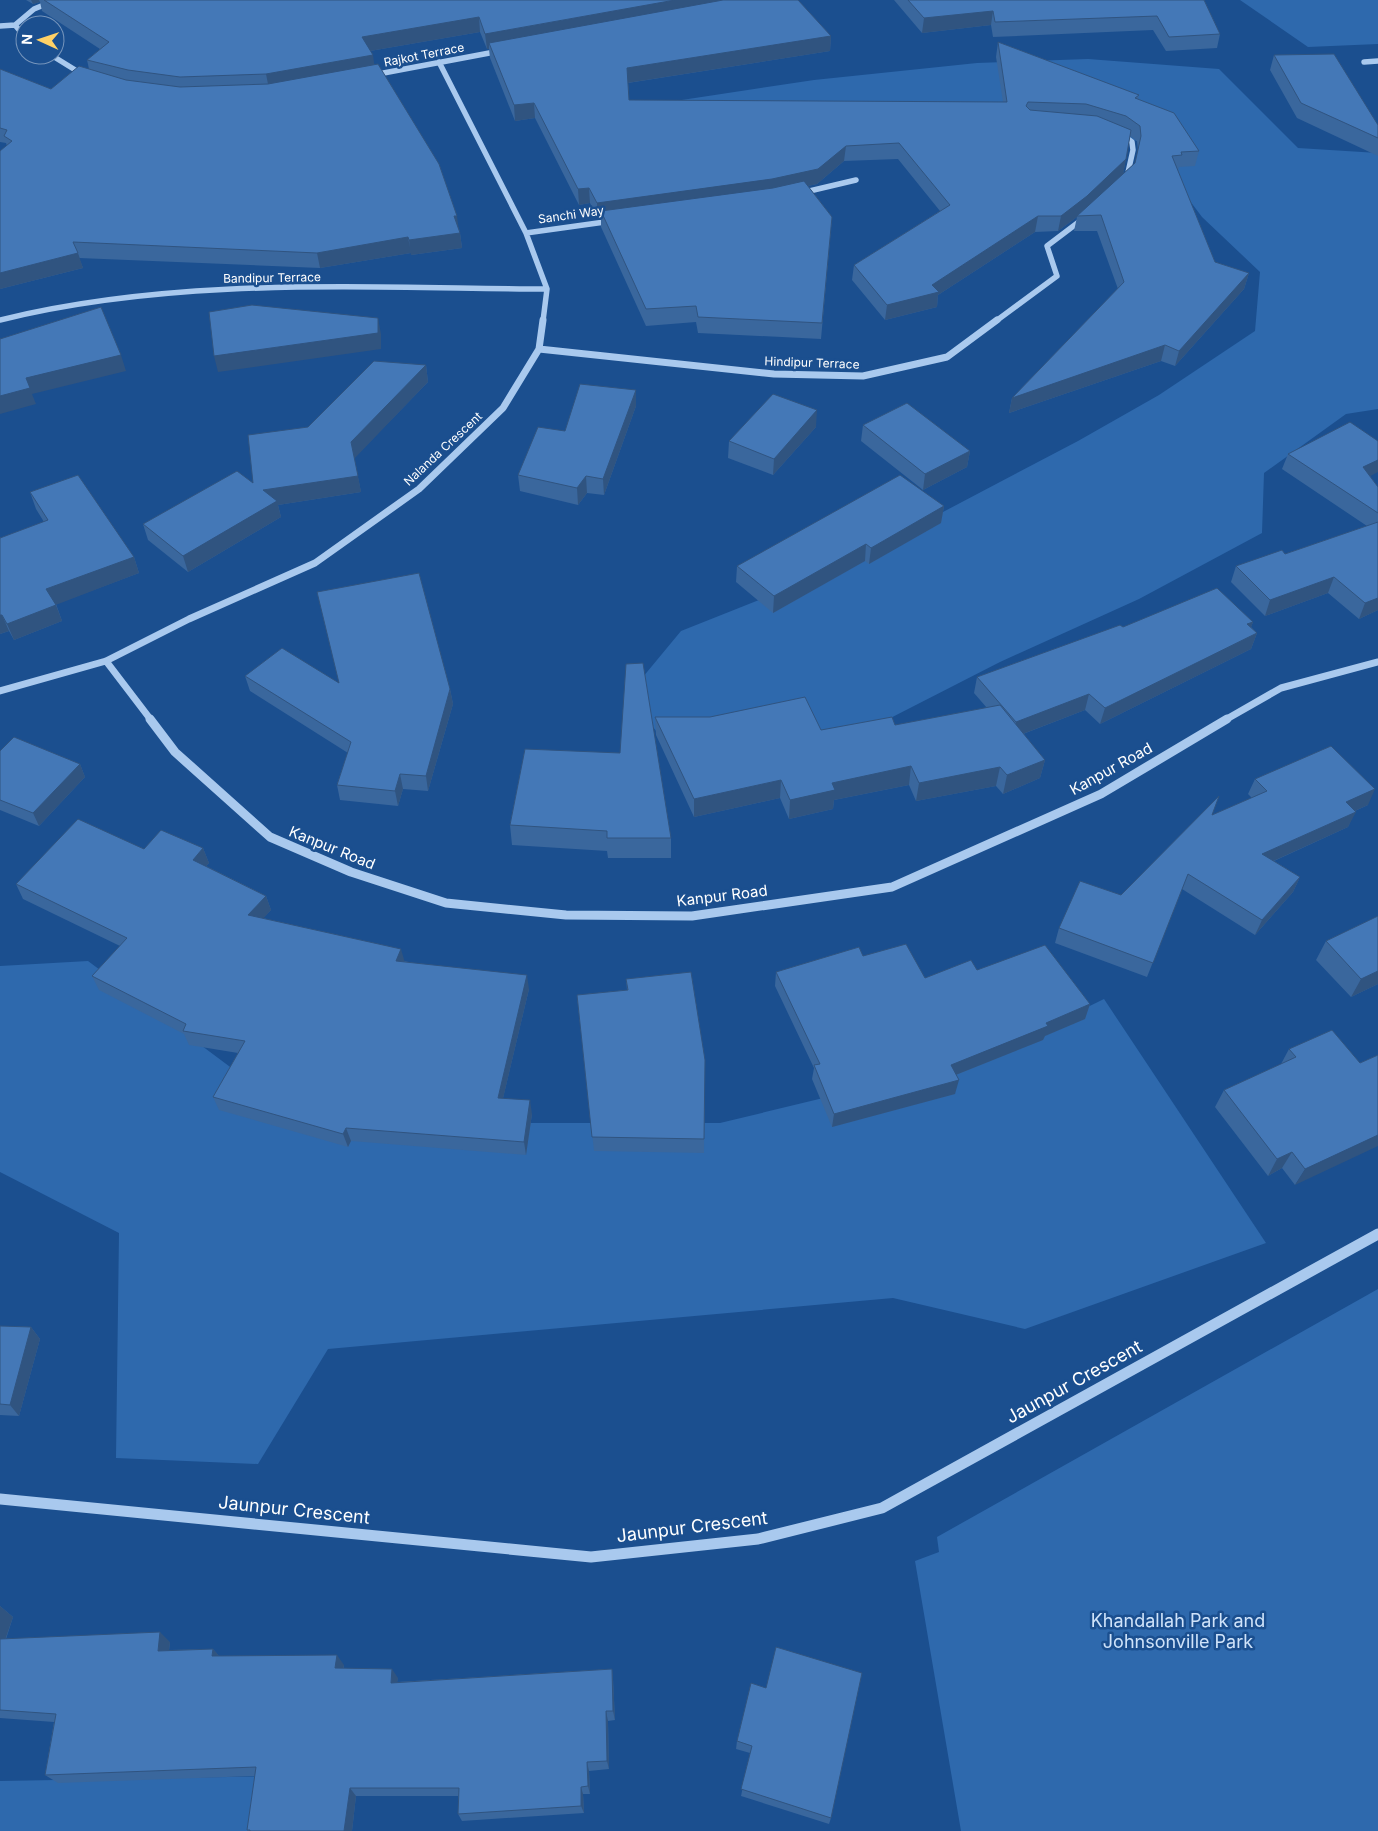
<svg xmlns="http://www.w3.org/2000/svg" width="1378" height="1831" font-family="Inter,sans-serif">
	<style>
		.green { fill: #2e69ad }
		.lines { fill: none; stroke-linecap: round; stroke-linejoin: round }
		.minor-far3 { stroke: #a9c9ee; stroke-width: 5.5 }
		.minor-far2 { stroke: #a9c9ee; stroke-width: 7 }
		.minor-far1 { stroke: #a9c9ee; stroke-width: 9 }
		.minor { stroke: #a9c9ee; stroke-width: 11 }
		.wall { fill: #3a679d; fill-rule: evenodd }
		.shaded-wall { fill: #305480 }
		.building { fill: #4478b7; stroke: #305480 }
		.labels { text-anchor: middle; stroke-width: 5; stroke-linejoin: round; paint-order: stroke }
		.far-street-label { font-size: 12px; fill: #fff; stroke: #1b4f8f }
		.street-label { font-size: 15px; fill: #fff; stroke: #1b4f8f }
		.near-street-label { font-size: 18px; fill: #fff; stroke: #1b4f8f }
		.near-park-label { font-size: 18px; fill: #cfe3fa; stroke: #1b4f8f }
	</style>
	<rect width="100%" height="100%" fill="#1b4f8f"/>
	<!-- green -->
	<path class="green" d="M1240 0H1378V44L1308 47Z
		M1088 59 1219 69 1298 148 1378 153V409L1346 414 1264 473 1262 533 1139 599 1000 662 867 730 660 736 628 695 681 631 827 573 1078 441 1159 395 1255 331 1260 272 1202 217 1148 145 1090 124 662 103 814 80 977 63Z
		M88 961 253 1084 441 1123H720L977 1061 1104 999 1266 1243 1025 1329 893 1298 328 1349 258 1464 116 1458 119 1233 0 1172V966Z
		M1378 1289V1831H961L915 1561 939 1552 937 1537Z
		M282 1776 275 1831H0V1781Z"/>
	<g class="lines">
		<!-- minor-far3 -->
		<path class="minor-far3" d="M15 25 25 37
			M0 26 15 25 34 9 56 0
			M51 55 85 76
			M439 62 526 233 547 289 543 321
			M1364 62 1378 61
			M373 75 500 51
			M1120 133 1132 142 1133 150 1127 177 1124 180
			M801 193 856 180
			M526 233 612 221
			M0 320C178 276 366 288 547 289
			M996 321 1057 276 1047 246 1084 218"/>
		<!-- minor-far2 -->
		<path class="minor-far2" d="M539 349 774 374 863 376 947 357 997 320
			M106 661 151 720
			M0 691 106 661 189 619 315 563 419 489 503 408 539 349 543 320
			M1225 720 1281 688 1378 662"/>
		<!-- minor-far1 -->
		<path class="minor-far1" d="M150 719 175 752 270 837 351 872 446 903 566 915 692 916 892 887 1101 794 1227 719"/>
		<!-- minor -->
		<path class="minor" d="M0 1499 591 1557 758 1539 882 1508 1378 1234"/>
	</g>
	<!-- wall -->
	<path class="wall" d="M26 0H798L831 36 830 51 628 83 629 100 1003 102 996 57 998 42 1139 95 1138 100 1199 151 1195 166 1179 167 1178 171 1215 262 1249 273 1244 289 1175 366 1161 361 1009 413 1012 398 1118 289 1097 231H1074L1077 217 1058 231 1035 232 938 295 937 307 885 320 852 280 854 265 940 211 898 159 844 161 817 184 808 186 832 217 821 339 698 333 696 322 646 326 601 227V218H597L590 203 579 205 535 118 515 121 490 58 489 49H487L480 32 370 51 374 64 459 229 460 233 462 248 411 255V253L320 268 79 258 83 268 0 289V151L7 146 6 143 0 142V69L51 89 89 69 87 60 100 49 42 11 40 2 33 4ZM1130 136 1137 141 1138 151 1135 163 1123 174Z
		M894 0H1204L1220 34 1217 48 1166 51 1153 30 993 37 991 25 922 33Z
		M1274 55 1378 125V156L1297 118 1270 70Z
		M426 365 428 382 354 458 361 492 278 505 281 517 188 572 148 540 143 524 253 483 308 427Z
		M636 390V406L604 495 587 493 578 505 520 491 518 475 565 431Z
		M863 425 970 451 967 467 923 490 861 441Z
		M816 427 773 475 728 458 729 441Z
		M1288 454 1370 476 1378 487V610L1359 619 1328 593 1265 616 1231 582 1236 566 1285 554 1367 526 1282 469Z
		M30 492 134 557 139 573 56 604 62 621 14 640 9 631 0 634V538L44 522 36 509Z
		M944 506 941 523 869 564 865 561 773 613 736 582 737 566Z
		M1253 622 1251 627 1257 633 1251 649 1100 724 1085 710 1023 734 1045 760 1040 778 1003 794 996 786 916 801 909 785 834 800 833 809 789 819 780 798 694 817 656 735 655 717 821 730 895 725 987 708 974 693 977 677 1123 627Z
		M245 676 339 683 450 689 453 704 428 791 403 789 398 806 340 800 337 785 348 753 250 691Z
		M525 749 671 838V858H608L607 851 512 845 510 825Z
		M0 751 80 764 85 777 39 826 0 810Z
		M1255 779 1368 805 1355 811 1348 827 1274 861 1300 877 1293 892 1255 935 1182 889 1147 977 1055 943 1059 928 1121 895 1212 815 1252 798 1248 794Z
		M203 848 209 863 206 866 266 896 271 910 263 918 404 961 529 989 503 1098 532 1114 526 1155 351 1141 348 1147 219 1110 213 1097 238 1053 189 1045 184 1034 99 990 92 976 120 946 23 899 16 884 144 849Z
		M1378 916V984L1351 997 1316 960 1326 941Z
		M863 956 925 978 977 970 1090 1004 1085 1019 1045 1036 1043 1040 956 1075 955 1094 832 1127 812 1079 814 1068 775 986 776 972Z
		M626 979 705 1060 704 1153 594 1151 577 995 627 990Z
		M1289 1049 1360 1063 1378 1055 1295 1185 1282 1168 1268 1176 1215 1107 1224 1090 1281 1064Z
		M0 1326 31 1327 40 1339 19 1416 0 1415Z
		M0 1606 13 1617 6 1639 170 1642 169 1650 213 1649 219 1656 344 1665V1668L398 1678 397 1682 612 1669 613 1679 615 1720 608 1721 609 1769 589 1771 590 1794H583L584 1813 462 1821 458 1814V1796H356L352 1831H249L247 1830 255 1776 58 1783 45 1775 54 1722 0 1718Z
		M766 1688 831 1818 829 1824 741 1796 750 1753 736 1749 737 1741Z"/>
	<!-- shaded-wall -->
	<path class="shaded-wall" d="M31 0H39L40 2 33 4Z
		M675 0H756L489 43V49H487L485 34Z
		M993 11 991 25 922 33 924 18Z
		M479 17 480 32 364 52 362 37Z
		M831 36 830 51 627 83V68Z
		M373 55 375 70 269 89 266 74Z
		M534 103 535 118 515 121 514 105Z
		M846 146 844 161 817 184 771 194 601 211V218H597V203Z
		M1126 159 1123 175 1077 216V217L1058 231 1061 216Z
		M589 188 590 203 579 205 578 189Z
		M454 216H457L459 231Z
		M1038 216 1035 232 938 295 937 307 885 320 887 305 932 285Z
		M460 233 462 248 411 255 409 240Z
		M408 237 411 253 320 268 317 253Z
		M78 253 83 268 0 289V273Z
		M1249 273 1244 289 1175 366 1179 351Z
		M378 318 381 334V349L218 372 214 356Z
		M1165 345 1161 361 1009 413 1012 398Z
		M121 355 126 371 32 394 36 404 0 414V396L26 378Z
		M426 365 428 382 354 459 351 442Z
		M636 390V406L604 495 603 479Z
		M817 410 816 427 773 475 774 459Z
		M970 451 967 467 923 490 925 474Z
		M1378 460V472L1357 483 1363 467Z
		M358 476 361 492 278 505 281 517 188 572 183 556 263 490Z
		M586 476 587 493 578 505 577 488Z
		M944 506 941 523 869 564 871 548Z
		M866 544 865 561 773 613 774 596Z
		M134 557 139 573 53 606 46 589Z
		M1334 577 1328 593 1265 616 1270 600Z
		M1378 598V610L1359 619 1365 603Z
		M56 605 62 621 14 640 7 624Z
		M0 615H2L9 631 0 634Z
		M1253 622 1247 638V624Z
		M1257 633 1251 649 1100 724 1105 708Z
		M450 689 453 704 428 791 426 776Z
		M1089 694 1085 710 1012 738 1016 722Z
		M1045 760 1040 778 1003 794 1007 775Z
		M80 764 85 777 39 826 33 813Z
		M911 766 909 785 834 800 833 809 789 819 790 800 832 783Z
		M1000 767 996 786 916 801 919 783Z
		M400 774 403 789 398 806 395 791Z
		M781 780 780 798 694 817V799Z
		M1375 789 1368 805 1339 818 1346 802Z
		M1356 812 1348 827 1256 869 1262 854Z
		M203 848 209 863 198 875 193 860Z
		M1300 877 1293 892 1255 935 1262 920Z
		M266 896 271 910 253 930 248 915Z
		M401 949 405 963 396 961Z
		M1378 971V984L1351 997 1361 979Z
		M527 975 529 989 500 1111 498 1098Z
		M1090 1004 1085 1019 1045 1036 1043 1040 948 1078 951 1065 1046 1023Z
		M959 1080 955 1094 832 1127 834 1114Z
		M530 1100 532 1114 526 1155 524 1142Z
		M346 1128 351 1141 348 1147 343 1134Z
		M1378 1135V1146L1295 1185 1305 1169Z
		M1292 1152 1282 1168 1268 1176 1277 1159Z
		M31 1327 40 1339 19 1416 10 1405Z
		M0 1606 13 1617 2 1649 0 1648Z
		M160 1632 170 1642 168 1661 158 1651Z
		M213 1649 222 1659 212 1656Z
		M337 1655 344 1665 342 1678 335 1668Z
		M392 1669 398 1678 396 1692 391 1683Z
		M612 1669 613 1679 615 1720 613 1711Z
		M606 1711 608 1721 609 1769 607 1761Z
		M587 1762 589 1771 590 1794 588 1786Z
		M581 1787 583 1794 584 1813 581 1806Z
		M350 1788 356 1796 352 1831H344Z"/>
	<!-- building -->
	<path class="building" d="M44 0H675L485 34 479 17 362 37 373 55 266 74 180 77 128 70 87 60 109 42Z
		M723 0H798L831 36 627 68 629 100 1007 102 998 42 1139 95 1135 98 1174 113 1199 151 1181 152 1182 155 1172 156 1215 262 1249 273 1179 351 1165 345 1012 398 1124 282 1101 215 1077 216 1135 163 1141 136 1140 126 1126 116 1086 104 1028 102 1026 106 1030 110 1097 116 1131 130 1126 159 1087 196 1061 216H1038L932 285 939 292 887 305 854 265 950 205 899 143 846 146 818 169 772 179 597 203 589 188 578 189 534 103 514 105 489 43Z
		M908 0H1204L1220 34 1169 37 1157 16 995 22 993 11 924 18Z
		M1334 54 1378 125V138L1301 103 1274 55Z
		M378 64 439 164 457 216H454L460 233 409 240 408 237 317 253 73 242 78 253 0 273V151L12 141 4 136 7 130 0 128V69L51 89 79 66 126 80 180 87 268 84Z
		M804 181 832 217 822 323 698 317 696 306 646 309 601 211 773 188Z
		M252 305 378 318V333L214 356 209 312Z
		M101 307 121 355 26 378 30 388 0 396V339Z
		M374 361 426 365 351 442 358 476 263 490 277 501 183 556 143 524 237 471 253 483 248 435 308 427Z
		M580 384 636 390 603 479 586 476 577 488 518 475 538 427 565 431Z
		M773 394 817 410 774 459 729 441Z
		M907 403 970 451 925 474 863 425Z
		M1350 422 1378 441V460L1363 467 1378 487V513L1288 454Z
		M78 475 134 557 46 589 56 605 7 624 2 615H0V538L48 520 30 492Z
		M900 475 944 506 871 548 866 544 774 596 737 566Z
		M1378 522V598L1365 603 1334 577 1270 600 1236 566 1282 550 1285 554Z
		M419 573 450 689 426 776 400 774 395 791 337 785 351 742 245 676 282 648 339 683 317 592Z
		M1217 588 1253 622 1247 624 1257 633 1105 708 1089 694 1016 722 977 677 1120 625 1123 627Z
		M643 663 671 838H607V831L510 825 525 749 620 753 626 664Z
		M805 697 821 730 892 717 895 725 1000 705 1045 760 1007 775 1000 767 919 783 911 766 832 783 835 790 790 800 781 780 694 799 655 717H710Z
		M14 737 80 764 33 813 0 800V751Z
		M1331 746 1375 789 1346 802 1356 812 1262 854 1300 877 1262 920 1188 874 1153 963 1059 928 1080 881 1121 895 1219 796 1212 815 1267 791 1255 779Z
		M78 819 144 849 161 830 203 848 193 860 266 896 248 915 401 949 396 961 527 975 498 1098 530 1100 524 1142 346 1128 343 1134 213 1097 245 1041 183 1031 186 1024 92 976 127 938 16 884Z
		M1378 916V971L1361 979 1326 941Z
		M906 944 925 978 971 960 977 970 1045 945 1090 1004 1046 1023 1048 1026 951 1065 959 1080 834 1114 814 1065 820 1064 776 972 859 947 863 956Z
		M691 972 705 1060 704 1139 592 1137 577 995 628 990 626 979Z
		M1332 1030 1360 1063 1378 1055V1135L1305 1169 1292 1152 1277 1159 1224 1090 1296 1057 1289 1049Z
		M0 1326 31 1327 10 1405 0 1404Z
		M160 1632 158 1651 213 1649 212 1656 337 1655 335 1668 392 1669 391 1683 612 1669 613 1711H606L607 1761 587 1762 588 1786 581 1787V1806L458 1814 459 1788H350L344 1831H250V1830H247L256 1767 45 1775 56 1714 0 1710V1639Z
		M776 1647 862 1673 831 1818 741 1789 752 1746 737 1741 751 1683 766 1688Z"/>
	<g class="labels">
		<!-- far-street labels -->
		<g class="far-street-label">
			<text transform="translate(424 55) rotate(-11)" y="4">Rajkot Terrace</text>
			<text transform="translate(571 215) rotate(-8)" y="4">Sanchi Way</text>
			<text transform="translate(272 278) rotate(-1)" y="4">Bandipur Terrace</text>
			<text transform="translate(812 363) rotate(2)" y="4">Hindipur Terrace</text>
			<text transform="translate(443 449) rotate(-43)" y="4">Nalanda Crescent</text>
		</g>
		<!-- street labels -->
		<g class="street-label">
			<text transform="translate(1111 769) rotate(-29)" y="5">Kanpur Road</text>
			<text transform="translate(332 848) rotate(22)" y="5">Kanpur Road</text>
			<text transform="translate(722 896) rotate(-7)" y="5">Kanpur Road</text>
		</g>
		<!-- near-street labels -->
		<g class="near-street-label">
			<text transform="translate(1074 1382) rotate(-29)" y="6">Jaunpur Crescent</text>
			<text transform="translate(294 1510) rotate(6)" y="6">Jaunpur Crescent</text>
			<text transform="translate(692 1527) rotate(-7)" y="6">Jaunpur Crescent</text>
		</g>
		<!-- near-park labels -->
		<g class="near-park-label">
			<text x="1178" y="1627">Khandallah Park and<tspan x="1178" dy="21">Johnsonville Park</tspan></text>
		</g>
	</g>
	<!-- north arrow -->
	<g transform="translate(40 40) rotate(273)"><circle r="24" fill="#1b4f8f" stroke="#7695bc"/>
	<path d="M0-4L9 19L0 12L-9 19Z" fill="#ffd166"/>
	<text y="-8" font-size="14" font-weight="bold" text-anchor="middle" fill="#ffffff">N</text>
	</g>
</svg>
